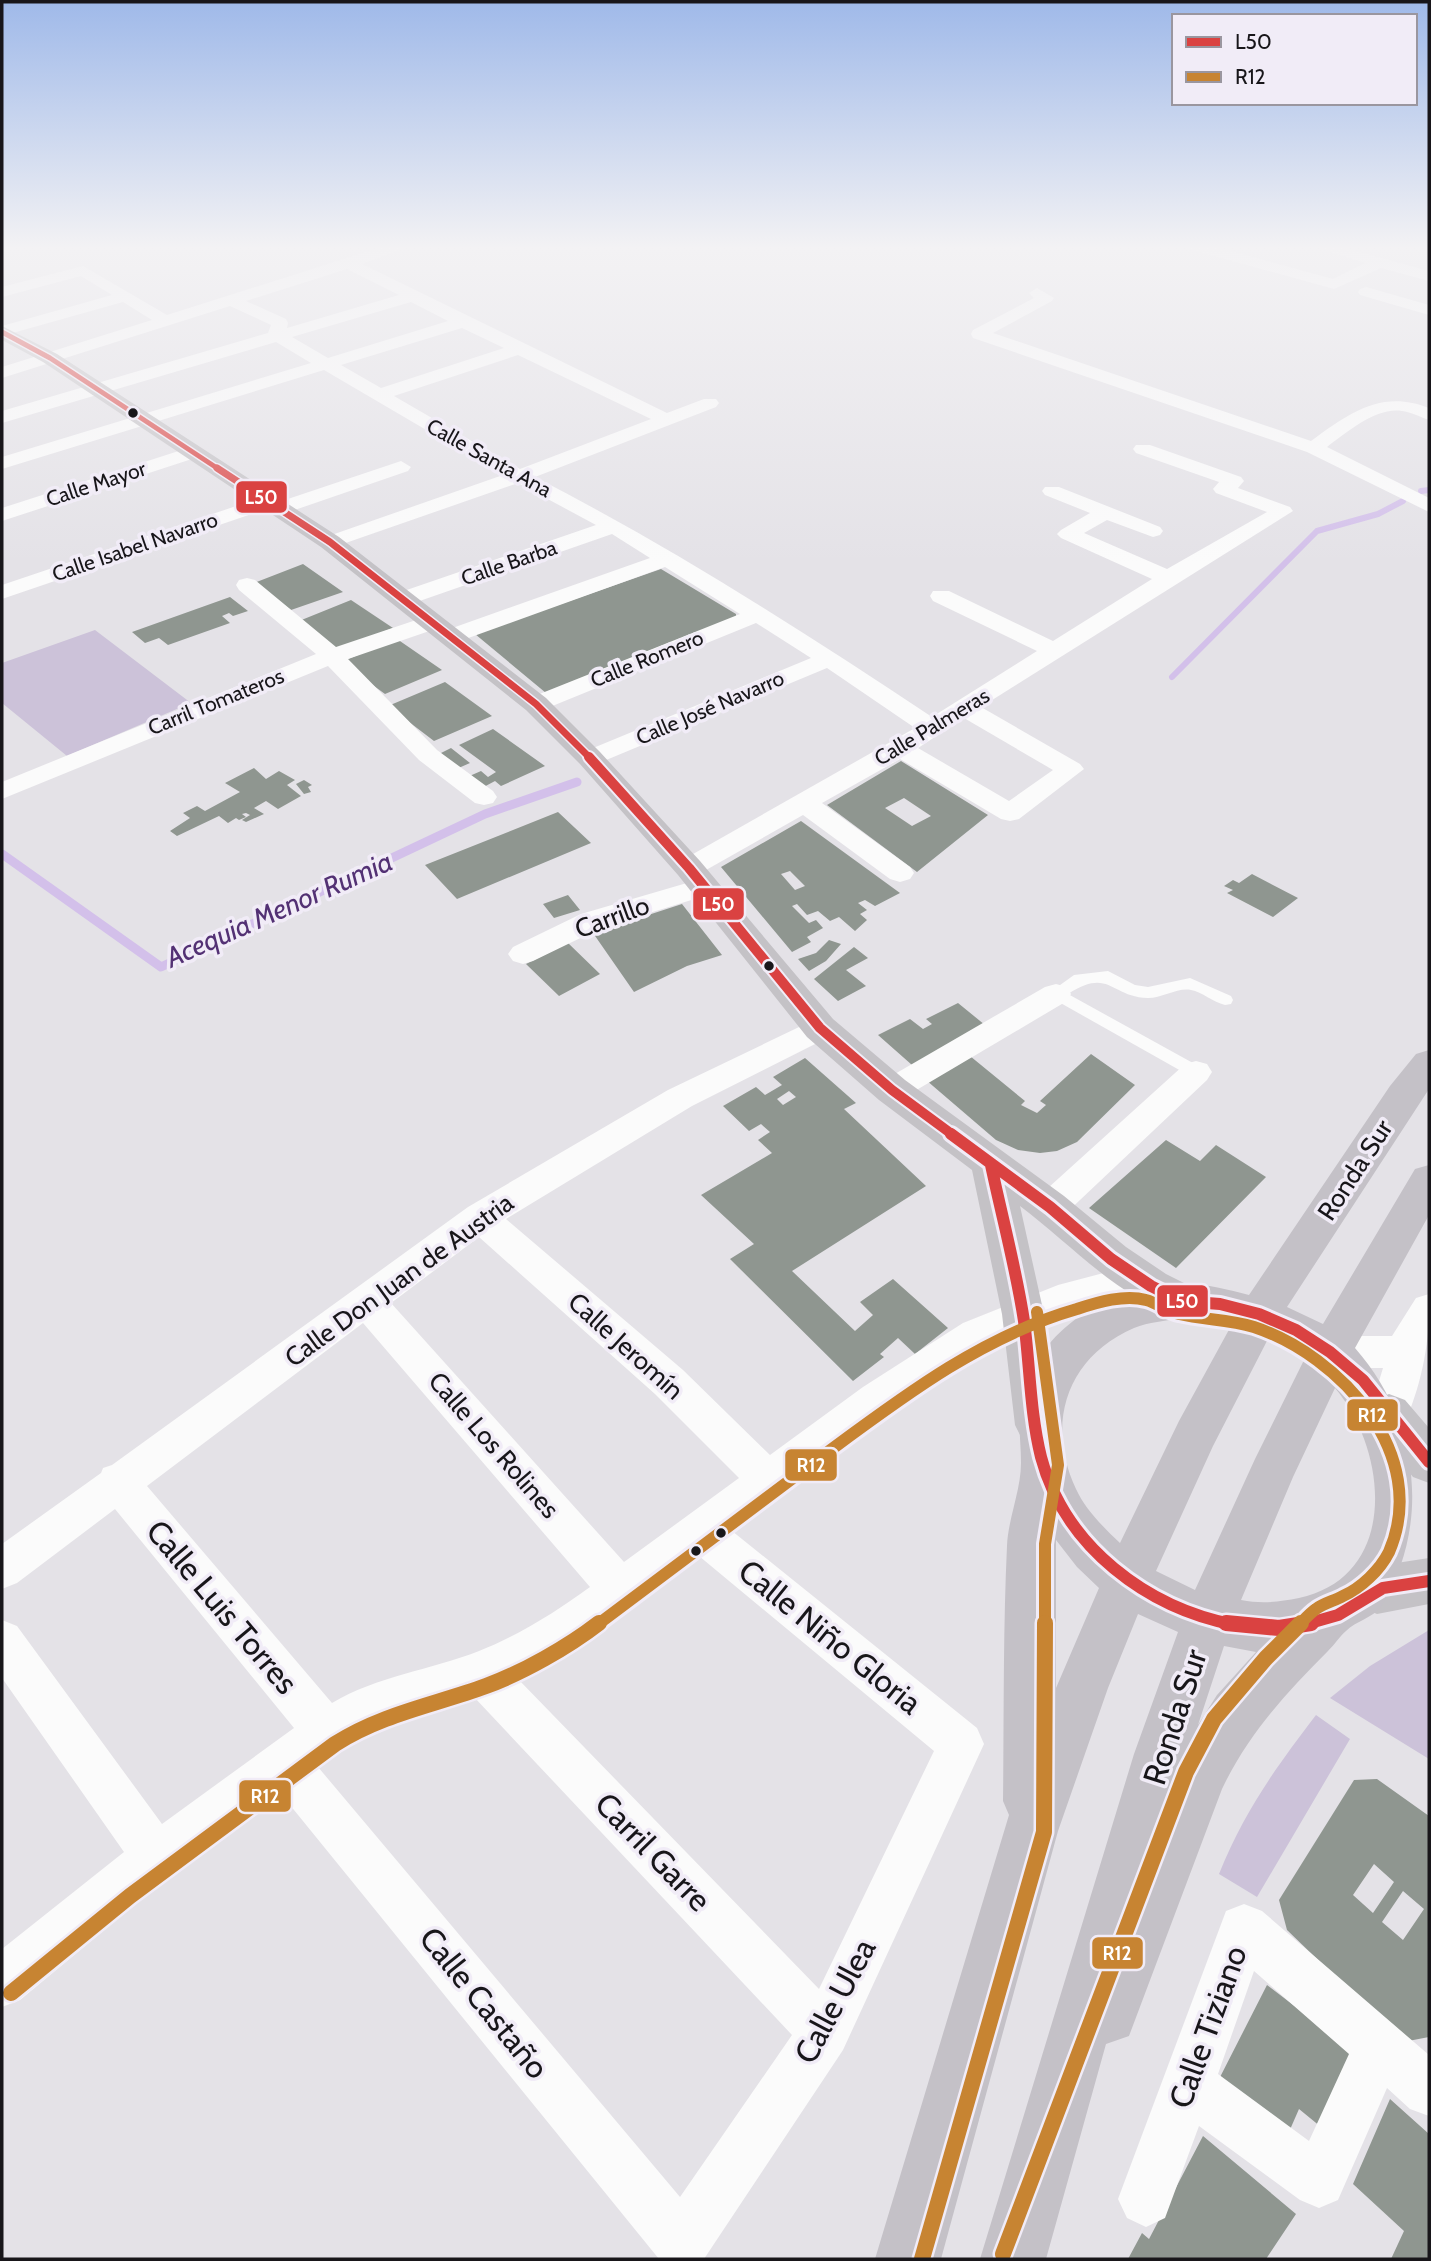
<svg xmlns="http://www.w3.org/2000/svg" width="1431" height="2261" font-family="Cabin,sans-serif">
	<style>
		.green { fill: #ccc2d9 }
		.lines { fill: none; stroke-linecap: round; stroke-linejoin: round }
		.stream-far1 { stroke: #d3c0ea; stroke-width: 6 }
		.stream { stroke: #d3c0ea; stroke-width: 9 }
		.building { fill: #8f9690; fill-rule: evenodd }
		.lane { fill: #fbfbfb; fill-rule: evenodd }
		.street { fill: #fbfbfb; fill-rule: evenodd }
		.secondary { fill: #c4c2c6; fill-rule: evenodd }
		.primary { fill: #c4c1c7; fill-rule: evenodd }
		.bus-1-far4-casing { stroke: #f1ecf7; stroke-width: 8 }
		.bus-1-far3-casing { stroke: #f1ecf7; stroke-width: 10 }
		.bus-1-far2-casing { stroke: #f1ecf7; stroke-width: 14 }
		.bus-1-far1-casing { stroke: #f1ecf7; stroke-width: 18 }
		.bus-1-casing { stroke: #f1ecf7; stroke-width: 21 }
		.bus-2-far1-casing { stroke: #f1ecf7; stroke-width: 18 }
		.bus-2-casing { stroke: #f1ecf7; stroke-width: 21 }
		.bus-1-far4 { stroke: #da4241; stroke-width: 5 }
		.bus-1-far3 { stroke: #da4241; stroke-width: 7 }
		.bus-1-far2 { stroke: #da4241; stroke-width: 10 }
		.bus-1-far1 { stroke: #da4241; stroke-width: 12 }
		.bus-1 { stroke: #da4241; stroke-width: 16 }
		.bus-2-far1 { stroke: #c78432; stroke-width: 12 }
		.bus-2 { stroke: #c78432; stroke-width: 16 }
		.bus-dot { fill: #18161a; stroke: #f1ecf7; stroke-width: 2.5 }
		.labels { text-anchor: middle; stroke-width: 7; stroke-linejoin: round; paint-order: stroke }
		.far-street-label { font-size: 21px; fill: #18161a; stroke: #f1ecf7 }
		.street-label { font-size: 26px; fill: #18161a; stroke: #f1ecf7 }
		.water-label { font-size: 28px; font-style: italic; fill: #533174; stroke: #f1ecf7 }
		.near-street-label { font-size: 32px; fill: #18161a; stroke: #f1ecf7 }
		.line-badge { stroke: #f1ecf7; stroke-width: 2.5 }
		.badge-label { font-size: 19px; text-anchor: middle; font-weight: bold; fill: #fff }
	</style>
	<rect width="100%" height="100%" fill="#e4e2e7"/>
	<!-- green -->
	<path class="green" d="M95 630 191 703 67 756 2 703V663Z
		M1429 1630V1759L1330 1698 1370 1666Z
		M1316 1715 1350 1739 1257 1897 1219 1874C1245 1810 1275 1769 1316 1715Z"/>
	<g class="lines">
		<!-- stream-far1 -->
		<path class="stream-far1" d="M1421 491 1429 490
			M1172 677 1317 531 1378 514 1403 501"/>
		<!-- stream -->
		<path class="stream" d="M2 854 161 967 485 814 577 782"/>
	</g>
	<!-- building -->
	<path class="building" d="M303 564 343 592 291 610 254 583Z
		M661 569 736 614V618L546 693 475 634Z
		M230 597 248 611 233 616 229 613 222 616 230 623 168 645 159 638 145 643 132 632Z
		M351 600 393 628 335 650 299 621Z
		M397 639 442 670 385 694 341 662Z
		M445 682 492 716 434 741 388 706Z
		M493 729 545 766 501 786 495 781 480 789 465 778 481 771 488 777 496 772 459 745Z
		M451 748 470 763 454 770 435 756Z
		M901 761 988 815 917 872 827 805ZM904 798 931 816 912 826 885 808Z
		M254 768 266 779 279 771 295 780 287 785 301 796 278 809 266 801 254 808 264 814 246 822 242 820 250 815 246 813 242 814 246 817 239 820 236 818 228 823 219 816 177 836 170 831 190 818 183 813 197 806 205 811 240 792 225 783Z
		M304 780 312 785 308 787 311 792 304 794 296 784Z
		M558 812 591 843 457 899 425 865Z
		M801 821 900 893 875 906 865 900 858 903 867 910 860 914 867 920 855 931 839 917 830 921 818 911 807 915 797 904 792 906 809 923 816 920 823 928 807 937 811 942 792 952 721 867ZM790 871 805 886 795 890 781 874Z
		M1252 874 1298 898 1273 917 1227 893 1233 890 1224 886 1233 880 1239 883Z
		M568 895 580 910 554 918 543 904Z
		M682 904 722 955 687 966 634 992 593 933Z
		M829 940 841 944 826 961 809 971 798 959 816 953Z
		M568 943 600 974 559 996 526 964Z
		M854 947 868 958 846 970 866 986 838 1001 814 979Z
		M958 1003 985 1025 912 1065 878 1035 910 1019 923 1029 932 1024 926 1019Z
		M1091 1054 1135 1085 1077 1142 1057 1151 1040 1153 1018 1150 996 1140 926 1080 970 1056 1025 1101 1021 1105 1037 1113 1046 1105 1040 1101Z
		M805 1058 856 1103 844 1109 926 1186 792 1271 855 1331 873 1315 860 1302 893 1279 948 1328 915 1354 898 1338 880 1354 884 1357 853 1381 730 1259 754 1244 701 1195 772 1153 758 1140 770 1132 761 1124 749 1131 723 1106 756 1087 765 1095 782 1085 773 1077ZM789 1091 796 1097 783 1105 777 1099Z
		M1166 1140 1200 1161 1216 1145 1266 1177 1176 1268 1089 1208Z
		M1377 1779 1429 1816V2037L1403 2042 1287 1930 1279 1900 1354 1780ZM1374 1864 1394 1882 1373 1913 1353 1895ZM1403 1891 1424 1909 1403 1940 1382 1922Z
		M1267 1985 1356 2053 1321 2127 1299 2109 1285 2141 1216 2085Z
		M1390 2099 1429 2134V2259H1391L1404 2231 1353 2184Z
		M1203 2136 1296 2214 1266 2259H1128L1142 2233 1149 2239Z"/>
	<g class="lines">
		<!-- lane -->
		<path class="lane" d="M1108 971 1135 985 1148 987 1190 978 1231 996 1233 1000 1231 1004 1225 1005C1213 1002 1202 992 1191 990 1179 987 1162 998 1148 998 1110 997 1110 967 1068 994L1202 1068 1204 1072 1202 1076H1190L1057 1001 1050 1003 1042 998 1074 975Z"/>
		<!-- street -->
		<path class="street" d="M385 246H409L362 264 667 413 704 399H716L719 403 716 407 535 477C673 548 803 631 932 717L1037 651 933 601 930 596 933 591H949L1053 641 1152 579 1061 538 1057 534 1061 530 1090 513 1045 495 1042 491 1045 487H1059L1160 527 1163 531 1160 535 1153 537 1107 520 1084 533 1167 569 1267 512 1216 493 1213 489 1219 482 1136 453 1133 449 1136 445H1150L1241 477 1244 481 1238 488 1290 507 1293 511 981 707 1080 764 1084 769 1019 819 1010 821 1001 819 900 759 822 803 910 867 914 873 910 879 900 882 890 879 803 815 699 874 689 877 679 874 675 868 679 862 915 728 827 668 599 763 590 766 581 763 577 758 581 753 811 658 756 623 545 709 536 711 527 709 524 704 527 699 740 614 665 567 460 641H444L440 636 444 631 650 558 612 534 411 604H395L392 599 395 594 596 525 518 483 337 546H323L319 542 323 538 503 475 324 370 2 469V457L311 363 276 342 2 423V411L268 333 271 325 230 306 2 378V367L152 320 123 302 2 336V326L112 295 81 276 2 297V287L83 266 167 315ZM347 269 399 295 287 328 288 323 286 319 246 301ZM411 302 448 321 328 358 292 337ZM462 328 504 348 381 388 341 365ZM518 355 651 419 520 469 394 396ZM964 718 1053 770 1009 801 918 748Z
			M1187 246H1213L1333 279 1365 263 1312 246H1338L1429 271V281L1381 268 1334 289 1189 249Z
			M1366 287 1429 305V315L1360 295 1358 292 1360 289Z
			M1037 288 1054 298 1052 301 993 333 1311 441C1349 413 1382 389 1429 408V420C1420 417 1411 412 1402 411 1376 407 1346 433 1327 447L1429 498V512L1307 452 973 338 971 334 973 330 1034 298 1029 293Z
			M191 447 201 453 198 457 2 521V508Z
			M401 461 411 467 408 471 286 513H272L269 508 2 599V585L260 498H274L276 503Z
			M247 578 255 580 336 647 425 617H441L444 622 441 627 348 659 437 750 493 791 497 797 493 803 484 805 475 803 419 760 328 666 2 799V782L316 654 239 590 236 585 239 580Z
			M704 878 714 881 718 887 714 893 601 928 533 961 523 964 513 961 508 954 513 947 581 914Z
			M1056 984 1067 987 1071 994 1067 1001 903 1098 892 1102 881 1098 876 1090 881 1082 1045 987Z
			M820 1017 831 1020 836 1028 831 1036 692 1106 506 1219 683 1370 770 1455 863 1387 963 1323 1058 1285 1115 1270 1151 1271 1164 1276 1169 1286 1164 1296 1151 1301 1115 1300 1077 1310 989 1345 891 1411 732 1531 977 1728 984 1744 843 2050 704 2259H659L281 1794 138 1902 20 2000 2 2007V1949L124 1852 2 1678V1620L17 1626 162 1824 294 1728 115 1509 17 1583 2 1589V1544L101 1473 103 1468 112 1465 468 1207 668 1090ZM479 1237 655 1394 739 1478 624 1562 391 1303ZM363 1323 590 1587C557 1611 518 1636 479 1651 431 1670 377 1676 332 1703L147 1486ZM699 1556 934 1751 819 1989 518 1679 598 1633ZM474 1697 792 2035 680 2197 318 1767 369 1732Z
			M1196 1061 1207 1064 1212 1072 1207 1080 1062 1217 1050 1221 1038 1217 1033 1207 1038 1197 1185 1064Z
			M1429 1294C1431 1337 1422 1386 1403 1426L1389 1431 1375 1426 1369 1414 1383 1368H1330L1317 1363 1311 1352 1317 1341 1330 1336H1392L1416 1298Z
			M1244 1904 1262 1911 1429 2055V2116L1410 2109 1387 2088 1338 2200 1319 2208 1300 2200 1199 2126 1165 2218 1146 2227 1127 2218 1118 2199 1226 1911ZM1254 1971 1349 2054 1309 2141 1218 2074Z"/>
		<!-- secondary -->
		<path class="secondary" d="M2 326 57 354 339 537 546 698 600 752 700 861 833 1019 905 1080 1064 1196 1126 1247 1166 1274 1196 1289 1202 1301 1196 1313 1181 1318C1117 1297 1073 1246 1020 1206L1044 1314 1061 1425 1054 1439 1038 1445 1022 1439 1015 1425 1002 1314 972 1170 879 1100 807 1037 678 875 580 764 526 710 321 547 43 362 2 340Z
			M1389 1394 1405 1400 1429 1428V1483L1413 1477 1373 1428 1366 1414 1373 1400Z
			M1429 1558V1604L1377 1614 1360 1607 1352 1590 1360 1573 1377 1566Z"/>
		<!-- primary -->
		<path class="primary" d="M1429 1050V1089L1287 1307 1323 1324 1415 1169 1429 1165V1215L1355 1348C1420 1422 1431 1525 1381 1607 1372 1618 1356 1621 1346 1631 1340 1636 1335 1644 1328 1651 1286 1693 1248 1734 1222 1789L1129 2036 1106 2044 1046 2259H980L1134 1754 1178 1632 1138 1614 1108 1688 1058 1831 941 2259H875L1009 1815 1003 1801C1004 1716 1003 1631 1007 1546 1008 1519 1021 1490 1021 1463 1021 1437 1016 1415 1024 1390 1044 1324 1114 1286 1181 1284 1203 1283 1227 1289 1249 1295L1390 1086 1416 1054ZM1181 1318 1231 1326 1179 1421 1120 1543C1104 1528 1085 1509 1076 1489 1045 1423 1067 1357 1134 1328 1149 1322 1165 1321 1181 1318ZM1269 1337 1305 1358 1255 1459 1195 1590 1156 1571 1213 1446ZM1335 1388C1388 1451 1400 1576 1299 1598 1278 1602 1262 1604 1241 1600L1293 1477ZM1056 1540 1077 1567 1099 1588 1056 1688ZM1224 1646 1256 1652 1217 1695 1198 1725Z"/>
		<defs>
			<path id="bus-1-far4" d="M2 332 50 358 220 470"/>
			<path id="bus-1-far3" d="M217 468 330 542 536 704 591 759"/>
			<path id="bus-1-far2" d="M589 757 689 868 820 1028 892 1090 953 1135"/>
			<path id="bus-1-far1" d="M951 1134 1050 1207 1111 1259 1151 1286 1181 1301 1220 1304 1259 1314 1296 1330 1330 1352 1363 1380 1429 1462
				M991 1165C1002 1217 1016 1268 1024 1321 1030 1366 1030 1413 1041 1457 1065 1547 1147 1608 1235 1625
				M1303 1625 1338 1615 1383 1588 1429 1581"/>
			<path id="bus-1" d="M1226 1623 1279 1628 1311 1623"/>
			<path id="bus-2-far1" d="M1037 1312 1058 1465 1045 1544V1625
				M597 1625C668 1572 738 1519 809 1466 892 1405 976 1338 1077 1309 1098 1302 1125 1294 1146 1300 1158 1303 1167 1312 1179 1314 1204 1320 1229 1319 1254 1327 1341 1356 1431 1455 1389 1552 1380 1570 1361 1588 1343 1596 1334 1601 1324 1603 1316 1609 1310 1613 1304 1620 1299 1625"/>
			<path id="bus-2" d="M11 1993 130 1896 335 1744C382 1714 434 1705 486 1686 522 1673 568 1647 599 1623
				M1003 2254 1186 1772 1214 1719 1266 1658 1301 1623
				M922 2259 1044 1832 1045 1623"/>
		</defs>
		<!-- bus-1-far4 casing -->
		<use href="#bus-1-far4" class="bus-1-far4-casing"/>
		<!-- bus-1-far3 casing -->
		<use href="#bus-1-far3" class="bus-1-far3-casing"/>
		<!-- bus-1-far2 casing -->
		<use href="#bus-1-far2" class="bus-1-far2-casing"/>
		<!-- bus-1-far1 casing -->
		<use href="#bus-1-far1" class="bus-1-far1-casing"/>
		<!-- bus-1 casing -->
		<use href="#bus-1" class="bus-1-casing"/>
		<!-- bus-2-far1 casing -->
		<use href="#bus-2-far1" class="bus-2-far1-casing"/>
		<!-- bus-2 casing -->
		<use href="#bus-2" class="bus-2-casing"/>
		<!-- bus-1-far4 -->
		<use href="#bus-1-far4" class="bus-1-far4"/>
		<!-- bus-1-far3 -->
		<use href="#bus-1-far3" class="bus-1-far3"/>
		<!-- bus-1-far2 -->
		<use href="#bus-1-far2" class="bus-1-far2"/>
		<!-- bus-1-far1 -->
		<use href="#bus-1-far1" class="bus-1-far1"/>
		<!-- bus-1 -->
		<use href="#bus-1" class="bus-1"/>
		<!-- bus-2-far1 -->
		<use href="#bus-2-far1" class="bus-2-far1"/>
		<!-- bus-2 -->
		<use href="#bus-2" class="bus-2"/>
	</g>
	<!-- sky -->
	<linearGradient id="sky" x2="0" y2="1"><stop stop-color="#9fb9e9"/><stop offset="0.44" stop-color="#f3f2f4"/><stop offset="1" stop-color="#f3f2f4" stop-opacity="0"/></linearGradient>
	<rect width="1431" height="563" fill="url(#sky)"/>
	<!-- markers -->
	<g class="bus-dot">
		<circle cx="133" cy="413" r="6"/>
		<circle cx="769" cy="966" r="6"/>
		<circle cx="721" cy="1533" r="6"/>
		<circle cx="696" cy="1551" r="6"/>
	</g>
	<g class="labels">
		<!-- far-street labels -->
		<g class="far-street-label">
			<text transform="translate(489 458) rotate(29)" y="7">Calle Santa Ana</text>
			<text transform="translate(96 484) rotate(-18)" y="7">Calle Mayor</text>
			<text transform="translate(135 547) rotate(-19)" y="7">Calle Isabel Navarro</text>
			<text transform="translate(509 563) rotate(-19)" y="7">Calle Barba</text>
			<text transform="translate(647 659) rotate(-22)" y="7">Calle Romero</text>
			<text transform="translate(216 702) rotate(-22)" y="7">Carril Tomateros</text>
			<text transform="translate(710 708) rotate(-23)" y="7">Calle José Navarro</text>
			<text transform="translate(932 727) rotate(-31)" y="7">Calle Palmeras</text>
		</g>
		<!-- street labels -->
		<g class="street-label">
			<text transform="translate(612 917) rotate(-20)" y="9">Carrillo</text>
			<text transform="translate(1355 1170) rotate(-57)" y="9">Ronda Sur</text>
			<text transform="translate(399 1280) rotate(-36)" y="9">Calle Don Juan de Austria</text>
			<text transform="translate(626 1346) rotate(42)" y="9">Calle Jeromín</text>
			<text transform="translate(494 1445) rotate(49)" y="9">Calle Los Rolines</text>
		</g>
		<!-- water labels -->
		<g class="water-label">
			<text transform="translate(279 909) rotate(-24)" y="10">Acequia Menor Rumia</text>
		</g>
		<!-- near-street labels -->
		<g class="near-street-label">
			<text transform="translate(222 1607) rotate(50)" y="11">Calle Luis Torres</text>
			<text transform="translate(830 1637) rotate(39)" y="11">Calle Niño Gloria</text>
			<text transform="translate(1175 1717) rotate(-72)" y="11">Ronda Sur</text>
			<text transform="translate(653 1852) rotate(46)" y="11">Carril Garre</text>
			<text transform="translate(835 2001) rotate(-62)" y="11">Calle Ulea</text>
			<text transform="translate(484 2003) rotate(51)" y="11">Calle Castaño</text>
			<text transform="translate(1208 2027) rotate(-70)" y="11">Calle Tiziano</text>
		</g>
	</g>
	<g class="line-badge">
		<rect x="235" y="480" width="53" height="34" rx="7" fill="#da4241"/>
		<rect x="692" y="887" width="53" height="34" rx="7" fill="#da4241"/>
		<rect x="1156" y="1284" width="53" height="34" rx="7" fill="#da4241"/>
		<rect x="1346" y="1398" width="53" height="34" rx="7" fill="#c78432"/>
		<rect x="784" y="1448" width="54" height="34" rx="7" fill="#c78432"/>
		<rect x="238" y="1779" width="54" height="34" rx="7" fill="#c78432"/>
		<rect x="1091" y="1936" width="53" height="34" rx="7" fill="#c78432"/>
	</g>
	<g class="badge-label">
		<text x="261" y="504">L50</text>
		<text x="718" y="911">L50</text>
		<text x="1182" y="1308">L50</text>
		<text x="1372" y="1422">R12</text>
		<text x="811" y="1472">R12</text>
		<text x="265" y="1803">R12</text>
		<text x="1117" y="1960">R12</text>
	</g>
	<!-- border -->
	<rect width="1431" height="2261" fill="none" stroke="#18161a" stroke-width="7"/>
	<!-- legend -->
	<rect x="1172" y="14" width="245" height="91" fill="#f1ecf7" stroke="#9a969f" stroke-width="2"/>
	<rect x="1186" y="37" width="35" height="10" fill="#da4241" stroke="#9a969f" stroke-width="2"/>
	<text x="1235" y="49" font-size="21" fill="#18161a">L50</text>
	<rect x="1186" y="72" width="35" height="10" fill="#c78432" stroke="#9a969f" stroke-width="2"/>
	<text x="1235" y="84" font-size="21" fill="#18161a">R12</text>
</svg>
